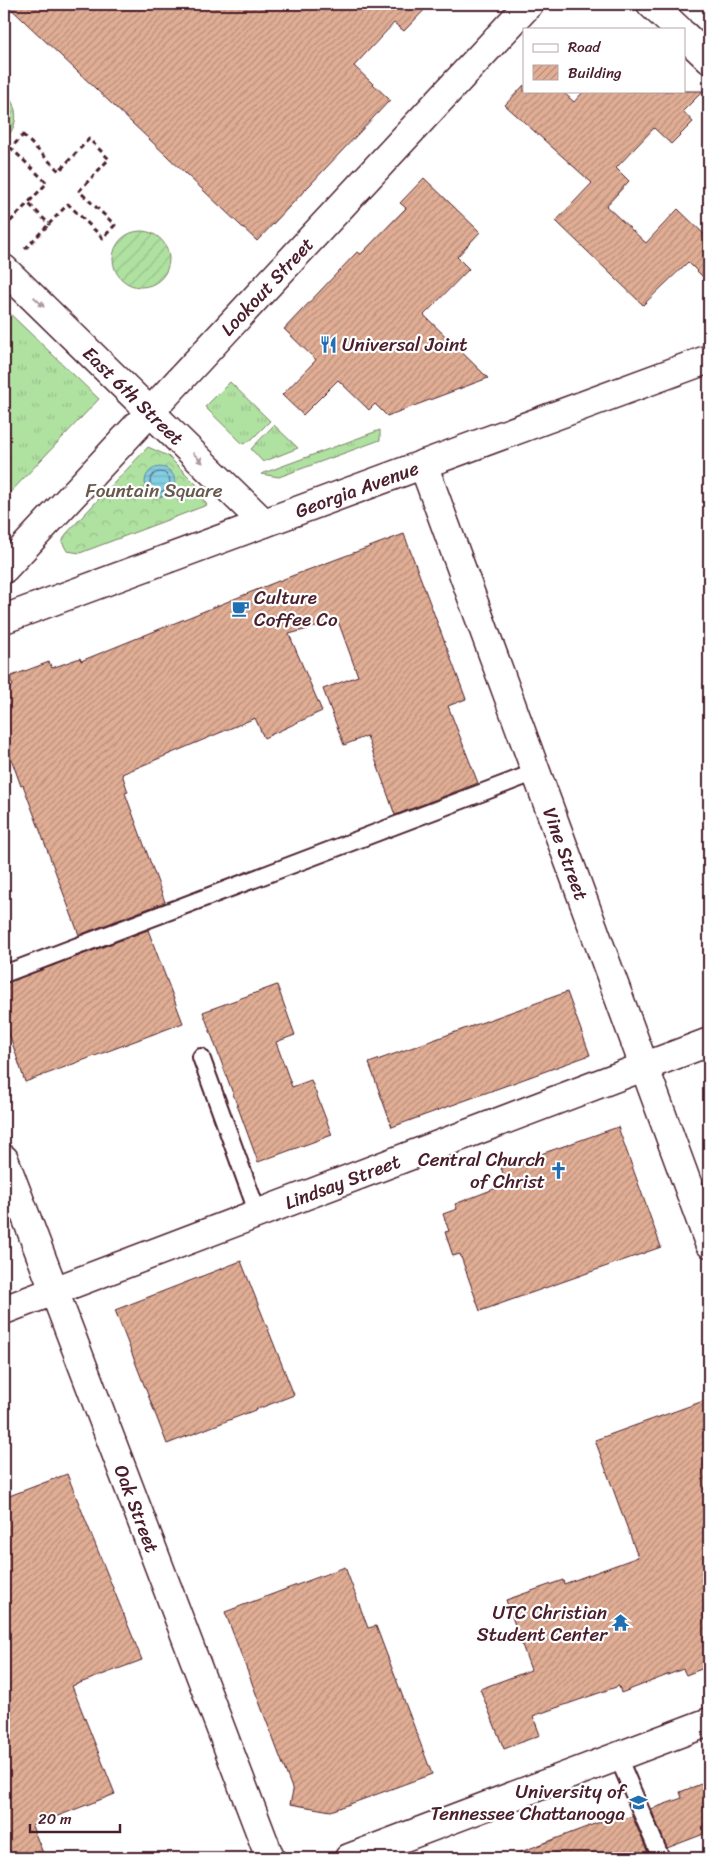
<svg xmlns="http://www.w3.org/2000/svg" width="713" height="1862" font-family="Sriracha,sans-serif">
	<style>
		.grass { fill: url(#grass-tufts); stroke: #7c8066 }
		.forest { fill: url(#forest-crowns); stroke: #7c8066 }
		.garden { fill: url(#garden-furrows); stroke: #7c8066 }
		.water { fill: url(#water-rules); stroke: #6c8899 }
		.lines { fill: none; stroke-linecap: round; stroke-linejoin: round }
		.shore { stroke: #606574; stroke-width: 1 }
		.building { fill: url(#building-hatch); stroke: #4a1f2b }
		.lane-casing { stroke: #4a1f2b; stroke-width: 20 }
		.street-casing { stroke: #4a1f2b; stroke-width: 31 }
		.secondary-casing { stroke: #4a1f2b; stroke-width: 31 }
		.primary-casing { stroke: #4a1f2b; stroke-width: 31 }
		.path { stroke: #4a1f2b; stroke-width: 3; stroke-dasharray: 5 4; stroke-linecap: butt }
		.lane { stroke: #fff; stroke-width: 16 }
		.street { stroke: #fff; stroke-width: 28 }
		.secondary { stroke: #fff; stroke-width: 28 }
		.primary { stroke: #fff; stroke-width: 28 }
		.oneway { fill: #ae9aa0 }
		.labels { text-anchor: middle; stroke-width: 4.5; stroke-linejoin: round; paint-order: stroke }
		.street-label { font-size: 19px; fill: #4a1f2b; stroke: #fff }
		.poi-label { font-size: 19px; fill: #4a1f2b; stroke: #fff; text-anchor: end }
		.park-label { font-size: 19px; fill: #68594e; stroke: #fff }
	</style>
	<defs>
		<pattern id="grass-tufts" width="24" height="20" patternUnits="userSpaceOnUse" patternTransform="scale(1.25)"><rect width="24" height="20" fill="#afe1a1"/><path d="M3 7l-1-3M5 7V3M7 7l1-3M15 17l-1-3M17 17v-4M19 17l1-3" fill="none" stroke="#98c18b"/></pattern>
		<pattern id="forest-crowns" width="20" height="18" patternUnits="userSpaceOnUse" patternTransform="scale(1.25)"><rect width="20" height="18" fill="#afe1a1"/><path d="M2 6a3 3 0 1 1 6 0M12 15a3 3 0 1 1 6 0" fill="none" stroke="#98c18b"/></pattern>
		<pattern id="garden-furrows" width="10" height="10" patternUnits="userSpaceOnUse" patternTransform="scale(1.25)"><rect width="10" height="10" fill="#afe1a1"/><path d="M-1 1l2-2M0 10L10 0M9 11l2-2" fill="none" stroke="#98c18b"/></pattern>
		<pattern id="water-rules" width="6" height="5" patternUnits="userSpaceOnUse" patternTransform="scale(1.25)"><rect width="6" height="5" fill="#82cee2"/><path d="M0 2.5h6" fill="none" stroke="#72b0c2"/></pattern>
		<pattern id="building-hatch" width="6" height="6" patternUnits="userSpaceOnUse" patternTransform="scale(1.25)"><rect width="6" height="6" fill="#e1ae95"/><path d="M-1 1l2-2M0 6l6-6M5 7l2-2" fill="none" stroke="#b88d7a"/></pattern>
	</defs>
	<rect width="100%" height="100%" fill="#fff"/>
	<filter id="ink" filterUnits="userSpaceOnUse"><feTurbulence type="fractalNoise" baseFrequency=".02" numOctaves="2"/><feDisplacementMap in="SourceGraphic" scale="10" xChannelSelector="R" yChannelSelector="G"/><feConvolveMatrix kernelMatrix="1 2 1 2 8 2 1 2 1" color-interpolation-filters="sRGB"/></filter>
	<g filter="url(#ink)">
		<!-- grass -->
		<path class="grass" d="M4 308 99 399 4 499V412L7 390 4 384Z
			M230 382 270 421 251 440 243 444 205 407Z
			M274 425 298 448 263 462 251 449Z
			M380 430V440L279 477 261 474Z"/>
		<!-- forest -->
		<path class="forest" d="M148 447 168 456 204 492 202 498 207 505 80 553 67 551 62 542 66 534Z"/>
		<!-- garden -->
		<path class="garden" d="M4 93C19 104 20 127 4 139Z
			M113 259a28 28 0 1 1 56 0a28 28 0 1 1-56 0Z"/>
		<!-- water -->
		<path class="water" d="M145 482a15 15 0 1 1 30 0a15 15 0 1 1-30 0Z"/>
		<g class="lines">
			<!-- shore -->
			<path class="shore" d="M150 482a10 10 0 1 1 20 0a10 10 0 1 1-20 0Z"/>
		</g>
		<!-- building -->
		<path class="building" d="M6 4H430L404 31 394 23 354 66 390 100 257 241Z
			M524 85V91H562L574 102 584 91H703L683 111 693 122 671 144 654 128 616 168 629 181 606 206 646 243 678 209 709 239V283L688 262 643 305 556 221 592 183 505 105Z
			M424 178 480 232 457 257 469 269 424 315 488 378 387 416 375 404 369 410 338 380 303 415 282 395 316 360 284 329 357 252 361 254 406 208 400 203Z
			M404 534 466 699 448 706 478 783 395 815 367 736 344 745 323 689 358 676 338 621 289 634 322 711 264 738 255 718 122 774 128 792 125 793 165 902 79 935 23 785 21 786 4 739V689L13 686 9 677 49 662 52 668 80 658 81 661 281 580Z
			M148 930 183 1023 25 1082 4 1018V984Z
			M277 985 295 1035 276 1042 292 1087 311 1080 332 1135 258 1162 203 1012Z
			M567 992 590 1055 392 1127 369 1063Z
			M618 1127 661 1247 480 1311 460 1254 453 1256 445 1232 449 1231 443 1214 457 1209 455 1204 507 1184 501 1168Z
			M241 1261 294 1395 167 1444 115 1310Z
			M709 1399V1666L686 1675 683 1669 621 1693 619 1686 533 1716 540 1735 504 1749 480 1689 531 1670 506 1600 563 1580 564 1584 638 1557 595 1440Z
			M67 1474 142 1660 72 1686 115 1794 32 1826 45 1858H4V1498Z
			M345 1567 368 1628 376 1626 432 1774 331 1811 290 1804 293 1791 225 1612Z
			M709 1781V1832L667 1848 651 1809 682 1798 680 1792Z
			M621 1814 623 1819 632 1816 649 1855 640 1858H510V1856Z"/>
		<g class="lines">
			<defs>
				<path id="lane" d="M4 974 536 772
					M201 1057 258 1214
					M618 1757 661 1858"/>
				<g id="street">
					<path d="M651 4 678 29"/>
					<path d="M684 35 709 59"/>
					<path id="s1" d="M4 269 264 523"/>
					<path id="s2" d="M423 464 709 1243"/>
					<path id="s3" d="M4 569 529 4"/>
					<path id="s4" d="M4 1159 270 1858"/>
				</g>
				<g id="secondary">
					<path id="s5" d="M4 1310 709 1042"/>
					<path d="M349 1858 709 1722"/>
				</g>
				<g id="primary">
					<path id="s6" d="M4 619 709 359"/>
				</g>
			</defs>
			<!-- lane casing -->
			<use href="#lane" class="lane-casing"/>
			<!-- street casing -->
			<use href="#street" class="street-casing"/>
			<!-- secondary casing -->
			<use href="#secondary" class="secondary-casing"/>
			<!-- primary casing -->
			<use href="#primary" class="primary-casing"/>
			<!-- path -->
			<path class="path" d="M23 135 59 171 89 139 109 159 79 191 115 225 103 238 68 204 49 224 28 203 47 183 11 148Z
				M4 228 28 203
				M25 249 49 224"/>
			<!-- lane -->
			<use href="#lane" class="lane"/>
			<!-- street -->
			<use href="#street" class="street"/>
			<!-- secondary -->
			<use href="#secondary" class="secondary"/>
			<!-- primary -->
			<use href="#primary" class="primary"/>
		</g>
		<!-- one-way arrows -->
		<defs><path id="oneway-solid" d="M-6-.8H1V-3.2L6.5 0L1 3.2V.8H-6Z" transform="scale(1.25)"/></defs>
		<g class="oneway">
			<use href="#oneway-solid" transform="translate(39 302) rotate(44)"/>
			<use href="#oneway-solid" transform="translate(198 458) rotate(45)"/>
		</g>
	</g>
	<!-- icons -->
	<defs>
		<symbol id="restaurant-bare" viewBox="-9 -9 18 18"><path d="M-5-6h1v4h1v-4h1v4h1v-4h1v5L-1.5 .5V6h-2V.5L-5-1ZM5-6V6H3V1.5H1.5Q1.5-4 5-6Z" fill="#1f6fb2" stroke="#fff" stroke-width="2.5" paint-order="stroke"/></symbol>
		<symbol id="cafe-bare" viewBox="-9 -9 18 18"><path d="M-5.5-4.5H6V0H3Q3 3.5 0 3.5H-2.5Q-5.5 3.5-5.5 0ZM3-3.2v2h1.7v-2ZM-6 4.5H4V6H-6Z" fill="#1f6fb2" stroke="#fff" stroke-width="2.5" paint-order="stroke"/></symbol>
		<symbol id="church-bare" viewBox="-9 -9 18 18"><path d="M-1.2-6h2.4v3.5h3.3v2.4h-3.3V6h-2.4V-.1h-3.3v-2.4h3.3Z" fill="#1f6fb2" stroke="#fff" stroke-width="2.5" paint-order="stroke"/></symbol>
		<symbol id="temple-bare" viewBox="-9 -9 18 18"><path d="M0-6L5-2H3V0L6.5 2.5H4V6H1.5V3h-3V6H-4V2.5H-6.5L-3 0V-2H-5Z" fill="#1f6fb2" stroke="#fff" stroke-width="2.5" paint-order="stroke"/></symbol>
		<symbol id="university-bare" viewBox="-9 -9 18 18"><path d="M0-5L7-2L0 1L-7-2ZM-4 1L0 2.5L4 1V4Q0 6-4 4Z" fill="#1f6fb2" stroke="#fff" stroke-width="2.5" paint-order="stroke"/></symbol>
	</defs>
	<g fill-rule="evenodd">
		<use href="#restaurant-bare" x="316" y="332" width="25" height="25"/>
		<use href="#cafe-bare" x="228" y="596" width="25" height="25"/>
		<use href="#church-bare" x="546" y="1158" width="25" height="25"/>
		<use href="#temple-bare" x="608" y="1610" width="25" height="25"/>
		<use href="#university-bare" x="626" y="1790" width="25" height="25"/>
	</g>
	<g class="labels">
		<!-- street labels -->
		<g class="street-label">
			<text dy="7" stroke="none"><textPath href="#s3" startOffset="386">Lookout Street</textPath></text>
			<text dy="7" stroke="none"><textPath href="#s1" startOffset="181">East 6th Street</textPath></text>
			<text dy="7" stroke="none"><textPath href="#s6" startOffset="376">Georgia Avenue</textPath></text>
			<text dy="7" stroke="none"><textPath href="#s2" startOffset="415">Vine Street</textPath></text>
			<text dy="7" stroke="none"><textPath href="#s5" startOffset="362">Lindsay Street</textPath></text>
			<text dy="7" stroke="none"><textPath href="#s4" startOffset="374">Oak Street</textPath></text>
		</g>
		<!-- poi labels -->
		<g class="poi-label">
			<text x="342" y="351" text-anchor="start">Universal Joint</text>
			<text x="254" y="604" text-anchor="start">Culture<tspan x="254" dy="22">Coffee Co</tspan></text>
			<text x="545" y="1166">Central Church<tspan x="545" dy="22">of Christ</tspan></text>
			<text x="607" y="1619">UTC Christian<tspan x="607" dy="22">Student Center</tspan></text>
			<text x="625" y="1798">University of<tspan x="625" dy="22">Tennessee Chattanooga</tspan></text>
		</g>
		<!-- park labels -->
		<g class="park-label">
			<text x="154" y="497">Fountain Square</text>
		</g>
	</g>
	<!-- margin -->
	<rect width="713" height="1862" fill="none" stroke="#fff" stroke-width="20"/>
	<rect x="10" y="10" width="693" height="1842" fill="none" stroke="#4a1f2b" stroke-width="2" filter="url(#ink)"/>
	<!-- legend -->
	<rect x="523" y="28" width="162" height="65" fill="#ffffff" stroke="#b7a5aa"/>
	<rect x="533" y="44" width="25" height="8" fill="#ffffff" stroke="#b7a5aa"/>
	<text x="568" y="52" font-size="15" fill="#4a1f2b">Road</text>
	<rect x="533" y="65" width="25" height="15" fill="url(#building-hatch)" stroke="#b7a5aa"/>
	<text x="568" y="78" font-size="15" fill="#4a1f2b">Building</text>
	<!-- scale -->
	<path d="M30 1824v8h90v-8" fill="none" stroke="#4a1f2b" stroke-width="2.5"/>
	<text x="38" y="1824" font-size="15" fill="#4a1f2b" stroke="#ffffff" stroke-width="4" paint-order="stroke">20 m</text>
</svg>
